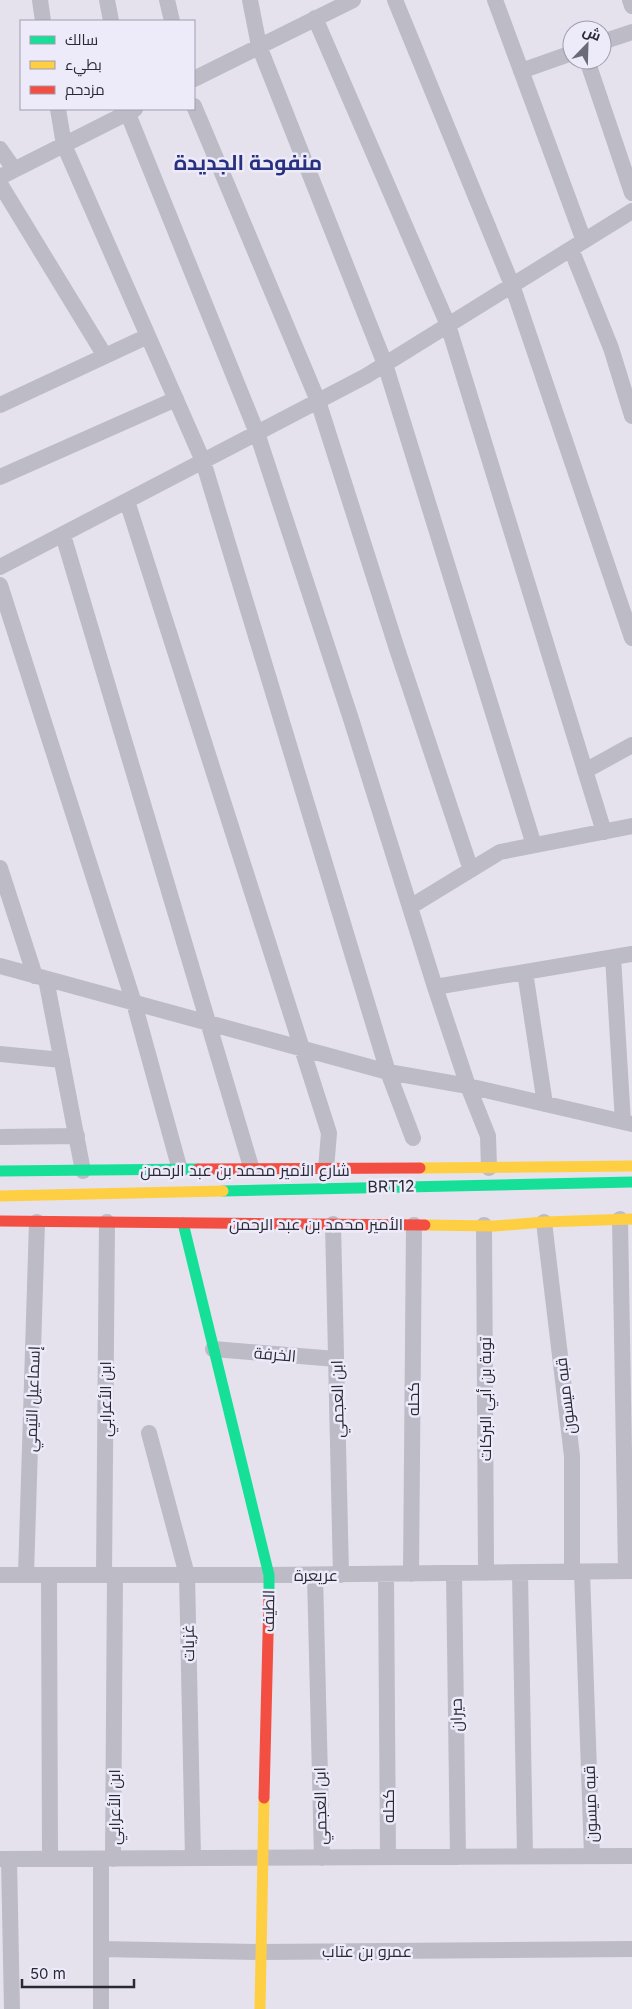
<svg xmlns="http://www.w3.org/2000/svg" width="632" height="2009" font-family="Inter,Cairo,sans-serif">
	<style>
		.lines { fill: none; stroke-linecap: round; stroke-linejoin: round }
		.street { stroke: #bcbbc6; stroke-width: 16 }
		.fast { stroke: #16e098; stroke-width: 11 }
		.slow { stroke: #ffcf43; stroke-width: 11 }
		.jam { stroke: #f24e42; stroke-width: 11 }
		.labels { text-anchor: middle; stroke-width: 5; stroke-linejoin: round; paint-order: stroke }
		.street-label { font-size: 16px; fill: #2a2a37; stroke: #edeaf9 }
		.district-label { font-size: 21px; font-weight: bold; fill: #283180; stroke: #edeaf9 }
	</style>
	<rect width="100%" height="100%" fill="#e5e2ed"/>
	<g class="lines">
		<!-- street -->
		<path class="street" d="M40 0 43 21
			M107 0 111 21
			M167 0 172 21
			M250 0 259 46 385 364 534 845
			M395 0 512 285 632 638
			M495 0 584 241
			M630 0 632 6
			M315 18 448 325 604 832
			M602 42 632 32
			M587 60 632 193
			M521 71 572 53
			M194 79 353 0
			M194 106 318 401 397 649 471 870
			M58 109 64 145 203 461 388 1072 413 1138
			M126 109 257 433 351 719 435 987 468 1086 488 1136 489 1168
			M0 149 14 169
			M0 177 135 109
			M0 184 105 356
			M571 249 611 348 632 416
			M0 405 148 336
			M0 477 176 399
			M127 501 329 1133 326 1169
			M63 535 252 1170
			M0 567 366 376 632 211
			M0 585 134 1003 180 1170
			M585 771 632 745
			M0 868 35 976
			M410 907 500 852 632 826
			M613 957 623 1122
			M0 966 388 1072 468 1086 632 1124
			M525 972 545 1104
			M46 979 83 1171
			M435 987 632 954
			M0 1054 62 1060
			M0 1137 77 1136
			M620 1219 626 1571
			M544 1222 572 1456V1572
			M333 1224 341 1575
			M484 1225 486 1573
			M213 1349 336 1359
			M149 1433 187 1575 193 1858
			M582 1572 592 1856
			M454 1573 458 1857
			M520 1573 525 1856
			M386 1574 388 1857
			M411 1574 414 1225
			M0 1575H269L632 1571
			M26 1575 37 1222
			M49 1575 50 1859
			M104 1575 107 1222
			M315 1575 322 1858
			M0 1859 632 1856
			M9 1859 12 2009
			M101 1859V2009
			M113 1859 115 1575
			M101 1949 261 1952 632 1949"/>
		<!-- fast -->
		<path class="fast" d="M0 1171 198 1169
			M223 1191 632 1182
			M183 1223 269 1575V1595"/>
		<!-- slow -->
		<path class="slow" d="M420 1168 632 1166
			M0 1196 223 1191
			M425 1225 495 1226 544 1222 632 1219
			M260 2009 264 1798"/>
		<!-- jam -->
		<path class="jam" d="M198 1169 420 1168
			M0 1221 425 1225
			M264 1798 269 1595"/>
	</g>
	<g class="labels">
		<!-- street labels -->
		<g class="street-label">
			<text x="245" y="1176">شارع الأمير محمد بن عبد الرحمن</text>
			<text transform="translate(391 1186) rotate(-1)" y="6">BRT12</text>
			<text x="316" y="1230">الأمير محمد بن عبد الرحمن</text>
			<text transform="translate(275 1354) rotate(5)" y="6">الخرفة</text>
			<text transform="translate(565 1396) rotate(-97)" y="6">قبه ميسون</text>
			<text transform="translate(32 1399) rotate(-88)" y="6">إسماعيل التيمي</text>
			<text transform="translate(105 1399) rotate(-90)" y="6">ابن الأعرابي</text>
			<text transform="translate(337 1399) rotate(-91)" y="6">ابن العجمي</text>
			<text transform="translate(413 1399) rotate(-90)" y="6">كحله</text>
			<text transform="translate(485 1399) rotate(-90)" y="6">توبة بن أبي البركات</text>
			<text x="316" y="1581">عريعرة</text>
			<text transform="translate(268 1611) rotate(-89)" y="6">الطيف</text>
			<text transform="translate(188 1643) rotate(-91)" y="6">غزيات</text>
			<text transform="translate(456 1715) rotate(-91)" y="6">حيران</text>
			<text transform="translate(590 1804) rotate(-92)" y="6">قبه ميسون</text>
			<text transform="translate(320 1806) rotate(-91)" y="6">ابن العجمي</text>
			<text transform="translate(388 1806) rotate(-90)" y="6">كحله</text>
			<text transform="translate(114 1807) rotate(-90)" y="6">ابن الأعرابي</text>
			<text x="367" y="1957">عمرو بن عتاب</text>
		</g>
		<!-- district labels -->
		<g class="district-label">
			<text x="248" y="170">منفوحة الجديدة</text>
		</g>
	</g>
	<!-- legend -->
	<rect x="20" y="20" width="175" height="90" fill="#edeaf9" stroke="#9f9dab"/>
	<rect x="30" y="36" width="25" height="8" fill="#16e098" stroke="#9f9dab"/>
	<text x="65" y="45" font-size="15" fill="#2a2a37">سالك</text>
	<rect x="30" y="61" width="25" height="8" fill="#ffcf43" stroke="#9f9dab"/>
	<text x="65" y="70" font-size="15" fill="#2a2a37">بطيء</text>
	<rect x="30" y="86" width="25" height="8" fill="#f24e42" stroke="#9f9dab"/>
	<text x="65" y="95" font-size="15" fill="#2a2a37">مزدحم</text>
	<!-- north arrow -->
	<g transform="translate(587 45) rotate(23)"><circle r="24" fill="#edeaf9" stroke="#9f9dab"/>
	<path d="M0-4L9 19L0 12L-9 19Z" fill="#6b6a77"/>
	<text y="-8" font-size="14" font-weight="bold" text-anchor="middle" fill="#2a2a37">ش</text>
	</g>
	<!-- scale -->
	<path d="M22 1979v8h112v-8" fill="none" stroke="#2a2a37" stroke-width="2.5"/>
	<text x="30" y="1979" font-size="15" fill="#2a2a37" stroke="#edeaf9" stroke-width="4" paint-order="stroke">50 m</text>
</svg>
